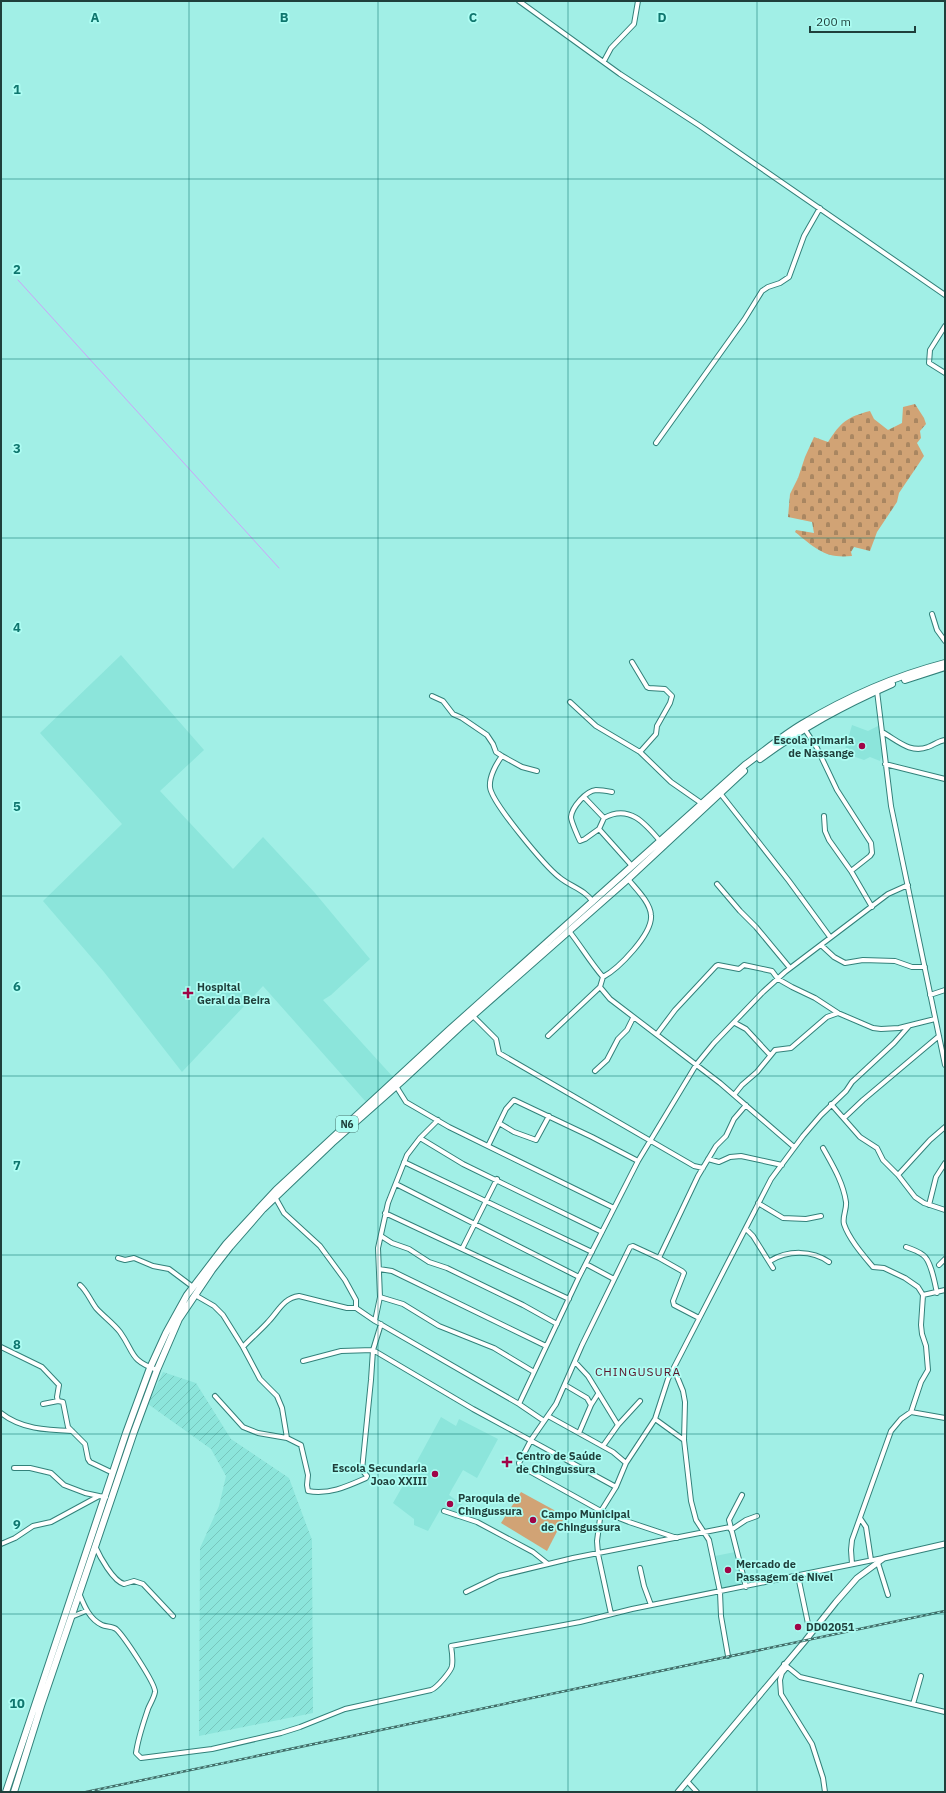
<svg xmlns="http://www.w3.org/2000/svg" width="946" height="1793" font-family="'IBM Plex Sans',sans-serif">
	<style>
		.built { fill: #8ce5db }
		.industrial { fill: url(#industrial-furrows) }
		.cemetery { fill: url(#cemetery-stones) }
		.green { fill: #d1a375 }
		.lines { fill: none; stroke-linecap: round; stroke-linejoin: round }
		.stream { stroke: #cda2f9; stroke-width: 1 }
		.minor-casing { stroke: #32817a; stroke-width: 6 }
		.major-casing { stroke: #32817a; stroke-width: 7 }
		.highway-casing { stroke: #32817a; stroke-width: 8 }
		.minor { stroke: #fff; stroke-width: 4 }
		.major { stroke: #fff; stroke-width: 5 }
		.highway { stroke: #fff; stroke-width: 6 }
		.rail-casing { stroke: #406c67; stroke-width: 2.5 }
		.rail { stroke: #aefdf3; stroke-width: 1; stroke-dasharray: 3; stroke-linecap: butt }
		.grid { fill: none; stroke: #0f766e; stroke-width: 1; stroke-opacity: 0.55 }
		.poi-dot { fill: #a00446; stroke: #aefdf3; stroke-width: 1.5 }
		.labels { text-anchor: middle; stroke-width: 3.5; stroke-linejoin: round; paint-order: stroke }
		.shield { fill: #aefdf3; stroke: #4a7872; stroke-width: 1 }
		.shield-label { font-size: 10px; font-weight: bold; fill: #1f3f3b }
		.poi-label { font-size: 11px; font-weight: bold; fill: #1f3f3b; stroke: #aefdf3; text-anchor: start }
		.neighbourhood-label { font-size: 12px; letter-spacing: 1px; fill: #5a152a; stroke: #aefdf3 }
		.grid-label { font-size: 13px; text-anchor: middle; font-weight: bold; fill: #0f766e; stroke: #aefdf3; stroke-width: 3.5; stroke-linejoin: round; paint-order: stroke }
	</style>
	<defs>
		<pattern id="industrial-furrows" width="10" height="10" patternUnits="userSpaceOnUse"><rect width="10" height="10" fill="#8ce5db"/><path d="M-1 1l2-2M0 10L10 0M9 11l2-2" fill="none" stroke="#78c6bd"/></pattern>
		<pattern id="cemetery-stones" width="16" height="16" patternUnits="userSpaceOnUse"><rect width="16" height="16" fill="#d1a375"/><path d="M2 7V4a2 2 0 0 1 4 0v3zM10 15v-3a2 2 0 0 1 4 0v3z" fill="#a98661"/></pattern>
	</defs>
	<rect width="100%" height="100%" fill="#a1efe6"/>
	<!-- built -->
	<path class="built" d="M121 655 204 750 160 791 233 869 263 837 315 893 370 959 331 995 323 1000 393 1077 366 1102 263 986 182 1072 104 972 43 901 122 824 40 733Z
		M852 725 868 731 880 725 883 753 880 761 870 757 864 760 844 753Z
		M441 1417 456 1426 459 1419 498 1439 477 1478 463 1470 452 1489 449 1495 464 1506 456 1520 440 1510 428 1531 414 1525V1519L393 1503 405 1482 399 1479 403 1472 410 1474Z
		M735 1552 743 1584 721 1590 715 1556Z"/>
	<!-- industrial -->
	<path class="industrial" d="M163 1372 196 1383 231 1439 289 1478 312 1540 313 1713 199 1736 200 1548 219 1506 226 1476 211 1449 148 1404Z"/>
	<!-- cemetery -->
	<path class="cemetery" d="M915 404 924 418 926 424 920 431 921 438 917 443 924 456 899 493 897 502 877 532 870 551 854 547 851 552 852 556C825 559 815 548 795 532L796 530 814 533 812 522 788 517 790 494 798 478 805 457 814 437 828 442C841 422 847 417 870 411L874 419 888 430 902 423 903 407Z"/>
	<!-- green -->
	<path class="green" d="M521 1492 565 1516 547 1551 501 1523Z"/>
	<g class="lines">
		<!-- stream -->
		<path class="stream" d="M18 280 279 568"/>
		<defs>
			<path id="minor" d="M519 1 620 74 700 126 945 295
				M604 61 611 48 634 24 638 1
				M945 326 930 350 929 363 945 373
				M656 443 744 320 762 291 768 287 780 283 789 277 804 236 820 208
				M932 614 937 630 945 641
				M632 662 647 687 649 688 665 689 672 696 670 703 657 726 656 734 640 752
				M877 691 891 806 945 1065
				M432 696 443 701 453 714 462 718 487 735 493 744 496 752 502 756 522 767 537 771
				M570 702 596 726 640 752 671 782 704 805
				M804 728 817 748 837 790 871 843 872 853 870 856 851 871
				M882 732C897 740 910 754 928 747 934 745 938 741 945 740
				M502 756C496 764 489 777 490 787 491 802 546 867 559 877 571 887 584 889 593 902
				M885 764 945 779
				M720 793 789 881 830 937
				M584 797 604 818 599 829 632 866
				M824 816 825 831 829 840 851 871 872 907
				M604 818C629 804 645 823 660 841
				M599 829 585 839 580 841C578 837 571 821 571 817 572 807 586 791 596 790 601 790 607 791 612 792
				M717 884 740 911 756 927 790 968
				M569 931C581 946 590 962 603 977L600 987 610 999 720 1083 794 1147
				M821 945 834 957 845 963 863 960 895 961 912 967H925
				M603 977C618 969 653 934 651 915 650 902 636 889 628 879
				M930 995 945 990
				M473 1016 496 1039 499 1053 694 1166 703 1168
				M735 1023 746 1029 770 1055
				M657 1034 675 1010 716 966 718 965 739 969 744 965 772 971 778 979 792 987 815 998 838 1013 873 1028 881 1029 899 1028 935 1019
				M548 1036 600 987
				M595 1071 607 1060 618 1039 627 1030 633 1018
				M396 1086 406 1102 449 1127 614 1208
				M734 1095 742 1085 757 1072 775 1050 791 1048 827 1017 838 1013
				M831 1104 860 1137 877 1148 883 1160 898 1175 915 1197 924 1203 945 1210
				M844 1118 863 1100 939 1036
				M499 1123 514 1132 536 1140 549 1116
				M420 1138 463 1164 602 1232
				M488 1146 506 1109 514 1100 592 1137 638 1161
				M823 1148C833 1166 843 1182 846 1202 847 1209 842 1217 844 1224 849 1239 863 1255 873 1267L884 1268 905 1278 918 1287 923 1295 921 1325 922 1334 926 1346 928 1370 921 1382 911 1412
				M708 1159 719 1162 730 1157 741 1156 782 1165
				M404 1162 592 1252
				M898 1175 930 1140 945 1127
				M396 1184 579 1277
				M275 1197 284 1213 320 1246 345 1280 356 1300V1308
				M758 1203 783 1218 806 1219 821 1216
				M929 1205 936 1177 945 1163
				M385 1213 569 1299
				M746 1229 753 1236 773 1268
				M381 1236 392 1243 409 1249 429 1262 447 1268 523 1305 557 1324
				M906 1247C912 1249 918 1251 923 1255 931 1260 935 1284 937 1293
				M462 1249 497 1179
				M118 1258 125 1260 134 1258 153 1266 169 1269 193 1287
				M659 1258 633 1246 630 1247 582 1345 556 1404 531 1440 519 1463 520 1466 601 1511 629 1522 677 1538
				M770 1261C788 1250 812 1250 829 1262
				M586 1264 614 1279
				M939 1265 945 1259
				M379 1269 392 1271 546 1346
				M80 1285C87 1291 90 1300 96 1308 103 1316 113 1323 120 1332 135 1353 129 1360 157 1370
				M195 1295 214 1306 223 1315 243 1347 260 1379 277 1396 282 1408 287 1438 301 1445 308 1475 307 1485 308 1491C329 1495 348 1486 366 1478L367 1476 362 1470 371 1380 373 1350 381 1324
				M923 1295 945 1290
				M380 1297 403 1304 439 1326 494 1348 534 1372
				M699 1318 674 1305 673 1301 684 1273 682 1271 659 1258 698 1176 716 1146 726 1136 734 1119 746 1105
				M375 1321 380 1297 378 1248 388 1203 407 1155 420 1138 438 1120
				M1 1347 42 1367 59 1385 57 1397 58 1401
				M243 1347C251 1338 260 1331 268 1322 278 1312 283 1298 299 1296L347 1308H356L375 1321 519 1404 544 1421
				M303 1361 341 1351 373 1350 473 1409 616 1487 601 1511 597 1541 598 1554 611 1614
				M575 1362 588 1376 618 1425
				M674 1369 683 1391 685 1402 684 1440 691 1501 696 1520 709 1540 720 1592 721 1616 728 1656
				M565 1385 587 1398 591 1405
				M215 1396 243 1427 258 1433 287 1438
				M43 1404 58 1401 63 1402 68 1427 85 1444 88 1459 90 1462 113 1473
				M519 1404 579 1277 638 1161 696 1065 714 1043 763 992 785 972 888 894 908 885
				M1 1413C21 1429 46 1430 72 1431
				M548 1416 613 1452 626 1463 616 1487
				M655 1419 684 1440
				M579 1433 591 1405 598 1394
				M603 1446 618 1425 640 1401
				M626 1463 655 1419 668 1379 771 1179 803 1136 821 1115 846 1091 852 1082 894 1043 909 1026
				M14 1468H30L51 1473 64 1485 85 1493 99 1496
				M742 1495 729 1520 746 1587
				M444 1511 477 1522 533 1552 548 1564
				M860 1518 866 1527 871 1560
				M731 1530 746 1520 757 1516
				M1 1544 15 1538 33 1526 51 1522 99 1496 106 1497
				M95 1546C100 1557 113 1581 124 1584L134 1581 143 1584 173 1616
				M878 1563 888 1595
				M852 1564 851 1550 852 1540 891 1431 901 1419 911 1412 945 1418
				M640 1568 644 1586 651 1605
				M798 1576 810 1633
				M466 1592 499 1576 573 1558 730 1527
				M79 1593C84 1605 89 1619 102 1625 106 1627 112 1626 116 1629 123 1635 156 1684 155 1692 154 1698 150 1704 148 1709 143 1724 138 1738 136 1753L141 1758 212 1749 281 1733 300 1727 345 1709 431 1690C437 1688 451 1671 452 1666 453 1659 452 1652 451 1646L580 1622 632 1609 883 1558
				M71 1617 86 1611
				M784 1664 800 1677 945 1712
				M787 1667 782 1673 780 1680 781 1694 812 1744 823 1778 825 1792
				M913 1704 921 1676
				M687 1781 697 1792"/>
			<path id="major" d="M678 1792 805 1641 836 1602 857 1578 884 1558 945 1544"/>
			<path id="highway" d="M905 680 945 667
				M760 759C804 727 842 706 892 684
				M6 1792 126 1433 150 1368 166 1333 187 1295 226 1244 276 1190 449 1030 745 765C764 751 782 736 802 724 847 697 895 676 945 663
				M14 1792 41 1706 134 1432 157 1370 179 1319 212 1270 230 1247 263 1209 332 1143 402 1081 461 1026 628 879 744 771"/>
		</defs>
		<!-- minor casing -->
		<use href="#minor" class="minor-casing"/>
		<!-- major casing -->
		<use href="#major" class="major-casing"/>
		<!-- highway casing -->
		<use href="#highway" class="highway-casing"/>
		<!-- minor -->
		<use href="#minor" class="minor"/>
		<!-- major -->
		<use href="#major" class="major"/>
		<!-- highway -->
		<use href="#highway" class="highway"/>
		<defs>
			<path id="rail" d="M86 1792 945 1611"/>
		</defs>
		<!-- rail casing -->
		<use href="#rail" class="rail-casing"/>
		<!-- rail -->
		<use href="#rail" class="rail"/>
	</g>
	<!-- grid -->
	<path class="grid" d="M189 1V1792M378 1V1792M568 1V1792M757 1V1792M1 179H945M1 359H945M1 538H945M1 717H945M1 896H945M1 1076H945M1 1255H945M1 1434H945M1 1614H945"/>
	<!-- markers -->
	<g class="poi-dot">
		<circle cx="862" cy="746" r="4"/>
		<path d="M186 987h4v4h4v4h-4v4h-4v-4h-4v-4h4z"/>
		<path d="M505 1456h4v4h4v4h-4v4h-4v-4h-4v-4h4z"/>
		<circle cx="435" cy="1474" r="4"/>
		<circle cx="450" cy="1504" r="4"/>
		<circle cx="533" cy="1520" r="4"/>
		<circle cx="728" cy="1570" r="4"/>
		<circle cx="798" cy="1627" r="4"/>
	</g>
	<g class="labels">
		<!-- shield labels -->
		<rect class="shield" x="336" y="1116" width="22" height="16" rx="3"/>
		<g class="shield-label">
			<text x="347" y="1128">N6</text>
		</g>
		<!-- poi labels -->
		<g class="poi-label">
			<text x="854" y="744" text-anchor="end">Escola primaria<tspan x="854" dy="13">de Nassange</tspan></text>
			<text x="197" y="991">Hospital<tspan x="197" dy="13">Geral da Beira</tspan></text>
			<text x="516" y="1460">Centro de Saúde<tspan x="516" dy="13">de Chingussura</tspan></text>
			<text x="427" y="1472" text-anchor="end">Escola Secundaria<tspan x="427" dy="13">Joao XXIII</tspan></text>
			<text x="458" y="1502">Paroquia de<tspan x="458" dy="13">Chingussura</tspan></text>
			<text x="541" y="1518">Campo Municipal<tspan x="541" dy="13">de Chingussura</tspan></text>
			<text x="736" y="1568">Mercado de<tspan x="736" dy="13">Passagem de Nivel</tspan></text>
			<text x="806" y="1631">DD02051</text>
		</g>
		<!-- neighbourhood labels -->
		<g class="neighbourhood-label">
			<text x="638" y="1376">CHINGUSURA</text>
		</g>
	</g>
	<g class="grid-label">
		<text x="95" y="22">A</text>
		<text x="284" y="22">B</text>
		<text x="473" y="22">C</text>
		<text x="662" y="22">D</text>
		<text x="17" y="94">1</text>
		<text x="17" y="274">2</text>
		<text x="17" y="453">3</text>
		<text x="17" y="632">4</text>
		<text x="17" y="811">5</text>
		<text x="17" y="991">6</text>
		<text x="17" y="1170">7</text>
		<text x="17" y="1349">8</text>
		<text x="17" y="1529">9</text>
		<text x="17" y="1708">10</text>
	</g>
	<!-- border -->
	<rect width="946" height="1793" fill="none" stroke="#1f3f3b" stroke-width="4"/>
	<!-- scale -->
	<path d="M810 26v6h105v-6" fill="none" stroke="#1f3f3b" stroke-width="2"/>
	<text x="816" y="26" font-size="12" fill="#1f3f3b" stroke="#aefdf3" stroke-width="3" paint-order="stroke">200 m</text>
</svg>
